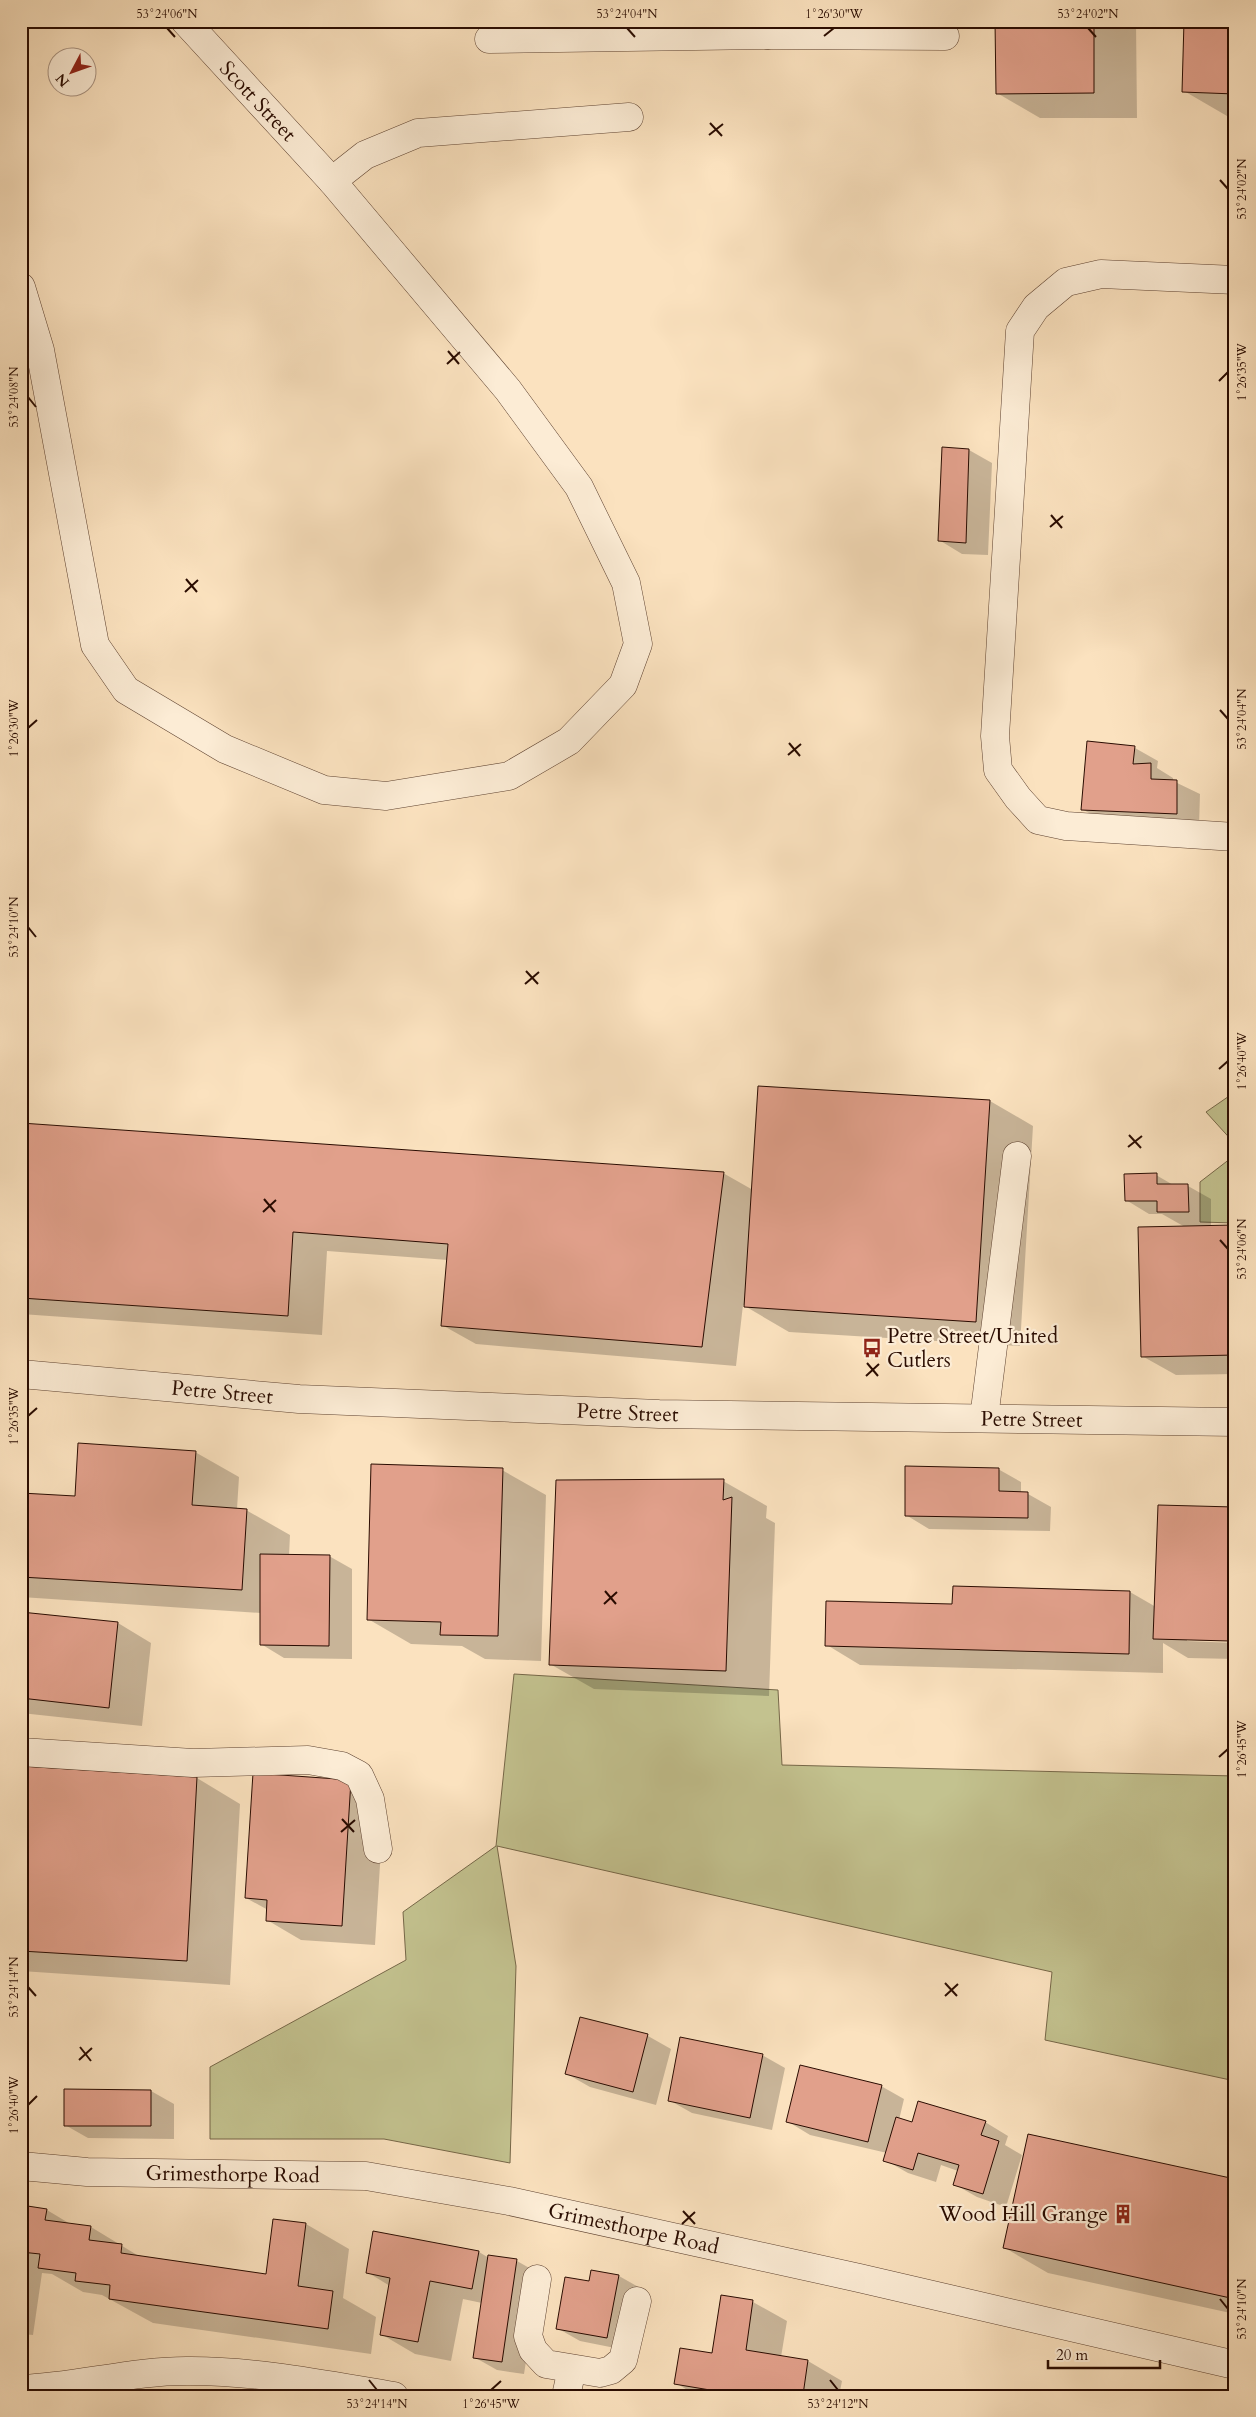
<svg xmlns="http://www.w3.org/2000/svg" width="1256" height="2417" font-family="Cardo,serif">
	<style>
		.green { fill: #c3c28f; stroke: #766748 }
		.shadow { fill: #0003 }
		.building { fill: #e1a08b; stroke: #2a0c01 }
		.lines { fill: none; stroke-linecap: round; stroke-linejoin: round }
		.minor-casing { stroke: #5e4230; stroke-width: 29 }
		.minor { stroke: #fcecd5; stroke-width: 28 }
		.ticks { fill: none; stroke: #2a0c01; stroke-width: 2 }
		.labels { text-anchor: middle; stroke-width: 4.5; stroke-linejoin: round; paint-order: stroke }
		.street-label { font-size: 21px; fill: #2a0c01; stroke: #fcecd5 }
		.poi-label { font-size: 21px; fill: #2a0c01; stroke: #fcecd5; text-anchor: start }
		.neatline { fill: none; stroke: #2a0c01; stroke-width: 2 }
		.ticks-label { font-size: 12px; text-anchor: middle; fill: #2a0c01 }
	</style>
	<rect width="100%" height="100%" fill="#fbe2bf"/>
	<filter id="stains"><feTurbulence type="fractalNoise" baseFrequency=".004" numOctaves="4"/><feColorMatrix values="0 0 0 0 .2 0 0 0 0 .09 0 0 0 0 .02 0 0 0 .5 -.17"/></filter>
	<radialGradient id="worn" r=".72"><stop offset=".6" stop-color="#630" stop-opacity="0"/><stop offset="1" stop-color="#630" stop-opacity=".3"/></radialGradient>
	<!-- green -->
	<path class="green" d="M1235 1092V1144L1206 1112Z
		M1235 1155V1223L1200 1222V1182Z
		M514 1674 778 1690 782 1765 1235 1776V2081L1045 2040 1052 1972 497 1846 516 1966 510 2163 384 2139H210V2067L406 1960 403 1912 496 1846Z"/>
	<!-- shadow -->
	<path class="shadow" d="M997 21H1136L1137 118H1040L997 93Z
		M1235 21V117L1227 116 1184 91Z
		M969 450 992 463 988 555 962 554 939 540Z
		M1089 742 1135 748 1158 761 1157 768 1173 778V781L1200 794 1199 827 1105 822 1082 809Z
		M990 1101 1033 1126 1020 1346 789 1332 743 1305 736 1366 476 1344 442 1325 448 1260 327 1251 322 1335 21 1314V1124L723 1173 753 1190Z
		M1156 1175 1175 1186H1188L1211 1199V1227L1235 1226V1374L1176 1375 1142 1356 1185 1227 1162 1214H1149L1126 1200Z
		M195 1452 239 1477 237 1509 246 1510 290 1535 289 1556H329L352 1569V1659L284 1658 261 1644V1613L21 1597V1494L76 1498Z
		M998 1469 1021 1482V1493L1028 1494 1051 1507 1050 1531 929 1529 906 1515Z
		M502 1470 546 1495 541 1661 485 1659 462 1646 411 1644 368 1619Z
		M723 1481 767 1506 766 1518 775 1523 769 1696 594 1689 550 1664Z
		M1159 1506 1235 1509V1640L1187 1639V1641L1235 1643V1659L1188 1658 1163 1643V1673L860 1665 827 1645 953 1605 954 1587 1130 1592 1156 1607Z
		M21 1613 118 1623 151 1643 142 1726 21 1713Z
		M21 1767 197 1778 240 1804 230 1985 21 1971Z
		M350 1781 384 1801 375 1945 301 1940 267 1920 268 1910 246 1898Z
		M581 2018 648 2036 671 2049 656 2105 590 2087 567 2074Z
		M762 2055 785 2068 772 2130 692 2113 669 2100Z
		M881 2086 904 2099 899 2120 913 2124 985 2122 1008 2136 1005 2145 1022 2155 1006 2207 977 2197 954 2184 958 2171 941 2165 936 2182 908 2173 885 2160 887 2153 810 2135 787 2121Z
		M65 2091H151L174 2104V2139L88 2138 65 2125Z
		M1235 2180V2314L1048 2273 1005 2248Z
		M21 2206 47 2210 72 2225 91 2227 142 2258 267 2275 275 2220 306 2224 349 2249 343 2298 376 2317 371 2354 153 2323 102 2295 83 2292 52 2274 42 2273 33 2335 21 2334Z
		M374 2233 479 2252 489 2258 517 2261 540 2274 524 2374 497 2370 474 2357 482 2303 463 2299 451 2361 415 2354 381 2334 390 2286 367 2272Z
		M619 2276 642 2289 630 2351 580 2341 557 2328Z
		M722 2296 753 2302 787 2321 781 2357 808 2361 842 2381 839 2396H697L676 2383 713 2354Z"/>
	<!-- building -->
	<path class="building" d="M995 21H1094V93L996 94Z
		M1184 21H1235V94L1182 92Z
		M942 447 969 449 966 543 938 541Z
		M1087 741 1135 746 1133 764 1151 763V779L1177 780V814L1081 810Z
		M758 1086 990 1100 976 1322 744 1307Z
		M21 1123 724 1172 702 1347 441 1326 448 1244 293 1232 288 1316 21 1298Z
		M1157 1173V1184H1188L1189 1212H1157V1201H1125L1124 1174Z
		M1235 1225V1355L1141 1357 1138 1227Z
		M78 1443 196 1451 192 1505 247 1509 242 1590 21 1577V1493L75 1496Z
		M371 1464 503 1468 498 1636 440 1635 441 1622 367 1620Z
		M905 1466 999 1468V1491L1028 1492V1518L905 1516Z
		M724 1479 723 1500 732 1497 726 1671 549 1665 556 1480Z
		M1158 1505 1234 1507 1230 1641 1153 1639Z
		M260 1554 330 1555 329 1646 260 1645Z
		M953 1586 1130 1591 1129 1654 825 1646 826 1601 952 1604Z
		M21 1612 118 1622 109 1708 21 1698Z
		M21 1766 197 1777 187 1961 21 1951Z
		M253 1773 351 1780 342 1926 266 1921 267 1900 245 1898Z
		M580 2017 648 2034 633 2092 565 2074Z
		M680 2037 763 2054 750 2118 668 2101Z
		M800 2065 882 2085 868 2142 786 2122Z
		M64 2089 151 2090V2126H64Z
		M918 2101 986 2121 981 2135 999 2141 983 2194 953 2185 959 2165 918 2153 913 2170 883 2161 896 2117 912 2122Z
		M1028 2134 1235 2179V2299L1003 2248Z
		M21 2205 47 2209 45 2220 91 2226 89 2240 122 2244 121 2253 266 2274 273 2219 306 2223 298 2286 333 2291 328 2329 109 2299 110 2285 75 2281 76 2273 38 2268 40 2254 21 2252Z
		M373 2231 479 2251 472 2289 430 2281 418 2342 380 2335 390 2278 366 2273Z
		M488 2255 517 2259 502 2362 473 2358Z
		M591 2270 619 2275 607 2338 556 2329 565 2277 589 2281Z
		M721 2295 753 2300 746 2350 808 2360 803 2395 806 2396H746L674 2384 680 2348 712 2353Z"/>
	<g class="lines">
		<defs>
			<g id="minor">
				<path d="M768 35 945 36"/>
				<path d="M489 39 768 35 767 21"/>
				<path d="M332 181 365 155 418 133 629 117"/>
				<path d="M1235 280 1101 274 1066 282 1036 307 1020 331 995 736 998 770 1018 798 1038 820 1066 826 1235 837"/>
				<path d="M21 287 40 350 95 645 126 690 225 749 324 790 386 796 509 776 569 741 623 685 638 644 626 583 579 487 508 390 332 181 185 21"/>
				<path id="s1" d="M21 1374 299 1399 659 1414 1235 1422"/>
				<path d="M984 1418 1017 1156"/>
				<path d="M21 1752 193 1763 308 1760 342 1766 359 1775 370 1799 378 1849"/>
				<path id="s2" d="M21 2166 87 2172 366 2176 509 2201 859 2278 1235 2365"/>
				<path d="M537 2279 528 2336 533 2350 546 2364 600 2373 611 2370 623 2360 637 2301"/>
				<path d="M21 2389C78 2387 133 2370 191 2371 259 2371 327 2385 394 2396"/>
				<path d="M566 2396 572 2369"/>
			</g>
		</defs>
		<!-- minor casing -->
		<use href="#minor" class="minor-casing"/>
		<!-- minor -->
		<use href="#minor" class="minor"/>
	</g>
	<!-- ticks -->
	<path class="ticks" d="M167 28 175 37M627 28 635 37M1088 28 1096 37M824 36 834 28M710 123 722 136M709 135 723 124M1220 180 1228 189M448 351 459 364M447 364 460 352M1219 381 1228 372M28 397 36 407M1051 515 1062 528M1050 527 1063 516M186 579 197 592M185 592 198 580M1220 710 1228 719M28 728 37 720M789 743 800 756M788 755 801 744M28 927 36 937M526 971 538 984M525 984 539 972M1219 1069 1228 1061M1129 1135 1141 1148M1128 1147 1142 1136M264 1199 275 1212M263 1212 276 1200M1220 1240 1228 1249M867 1363 878 1376M866 1376 879 1364M28 1416 37 1408M605 1591 616 1604M604 1604 617 1592M1219 1757 1228 1749M342 1819 354 1832M341 1832 355 1820M945 1983 957 1996M28 1987 36 1996M945 1996 958 1984M80 2047 91 2061M79 2060 92 2048M28 2105 37 2096M683 2211 695 2224M682 2224 695 2212M1220 2299 1228 2309M369 2380 377 2390M830 2380 838 2390M491 2390 501 2381"/>
	<!-- icons -->
	<defs>
		<symbol id="bus-bare" viewBox="-9 -9 18 18"><path d="M-5-6H5V4H4V6H2V4H-2V6H-4V4H-5ZM-3.5-4V0h7V-4ZM-3.5 1.2v1.5H-2V1.2ZM2 1.2v1.5H3.5V1.2Z" fill="#8f2418" stroke="#fcecd5" stroke-width="2.5" paint-order="stroke"/></symbol>
		<symbol id="building-bare" viewBox="-9 -9 18 18"><path d="M-4-6H4V6H1V3H-1V6H-4ZM-2.5-4.3h1.7v1.8h-1.7ZM.8-4.3h1.7v1.8H.8ZM-2.5-1h1.7V.8h-1.7ZM.8-1h1.7V.8H.8Z" fill="#8f2418" stroke="#fcecd5" stroke-width="2.5" paint-order="stroke"/></symbol>
	</defs>
	<g fill-rule="evenodd">
		<use href="#bus-bare" x="858" y="1334" width="28" height="28"/>
		<use href="#building-bare" x="1109" y="2200" width="28" height="28"/>
	</g>
	<g class="labels">
		<!-- street labels -->
		<g class="street-label">
			<text transform="translate(258 101) rotate(47)" y="7">Scott Street</text>
			<text dy="7" stroke="none"><textPath href="#s1" startOffset="202">Petre Street</textPath></text>
			<text dy="7" stroke="none"><textPath href="#s1" startOffset="608">Petre Street</textPath></text>
			<text dy="7" stroke="none"><textPath href="#s1" startOffset="1012">Petre Street</textPath></text>
			<text dy="7" stroke="none"><textPath href="#s2" startOffset="212">Grimesthorpe Road</textPath></text>
			<text dy="7" stroke="none"><textPath href="#s2" startOffset="618">Grimesthorpe Road</textPath></text>
		</g>
		<!-- poi labels -->
		<g class="poi-label">
			<text x="887" y="1343">Petre Street/United<tspan x="887" dy="24">Cutlers</tspan></text>
			<text x="1108" y="2221" text-anchor="end">Wood Hill Grange</text>
		</g>
	</g>
	<!-- margin -->
	<rect width="1256" height="2417" fill="none" stroke="#fbe2bf" stroke-width="55"/>
	<!-- north arrow -->
	<g transform="translate(72 72) rotate(229)"><circle r="24" fill="#fcecd5" stroke="#a89280"/>
	<path d="M0-4L9 19L0 12L-9 19Z" fill="#8f2418"/>
	<text y="-8" font-size="14" font-weight="bold" text-anchor="middle" fill="#2a0c01">N</text>
	</g>
	<!-- scale -->
	<path d="M1048 2360v8h112v-8" fill="none" stroke="#2a0c01" stroke-width="2.5"/>
	<text x="1056" y="2360" font-size="15" fill="#2a0c01" stroke="#fcecd5" stroke-width="4" paint-order="stroke">20 m</text>
	<rect x="28" y="28" width="1200" height="2362" class="neatline"/>
	<g class="ticks-label">
		<text x="167" y="18">53°24'06"N</text>
		<text x="627" y="18">53°24'04"N</text>
		<text x="834" y="18">1°26'30"W</text>
		<text x="1088" y="18">53°24'02"N</text>
		<text transform="translate(1242 189) rotate(-90)" y="4">53°24'02"N</text>
		<text transform="translate(1242 372) rotate(-90)" y="4">1°26'35"W</text>
		<text transform="translate(14 397) rotate(-90)" y="4">53°24'08"N</text>
		<text transform="translate(1242 719) rotate(-90)" y="4">53°24'04"N</text>
		<text transform="translate(14 728) rotate(-90)" y="4">1°26'30"W</text>
		<text transform="translate(14 927) rotate(-90)" y="4">53°24'10"N</text>
		<text transform="translate(1242 1061) rotate(-90)" y="4">1°26'40"W</text>
		<text transform="translate(1242 1249) rotate(-90)" y="4">53°24'06"N</text>
		<text transform="translate(14 1416) rotate(-90)" y="4">1°26'35"W</text>
		<text transform="translate(1242 1749) rotate(-90)" y="4">1°26'45"W</text>
		<text transform="translate(14 1987) rotate(-90)" y="4">53°24'14"N</text>
		<text transform="translate(14 2105) rotate(-90)" y="4">1°26'40"W</text>
		<text transform="translate(1242 2309) rotate(-90)" y="4">53°24'10"N</text>
		<text x="377" y="2408">53°24'14"N</text>
		<text x="491" y="2408">1°26'45"W</text>
		<text x="838" y="2408">53°24'12"N</text>
	</g>
	<rect width="100%" height="100%" filter="url(#stains)"/>
	<rect width="100%" height="100%" fill="url(#worn)"/>
</svg>
